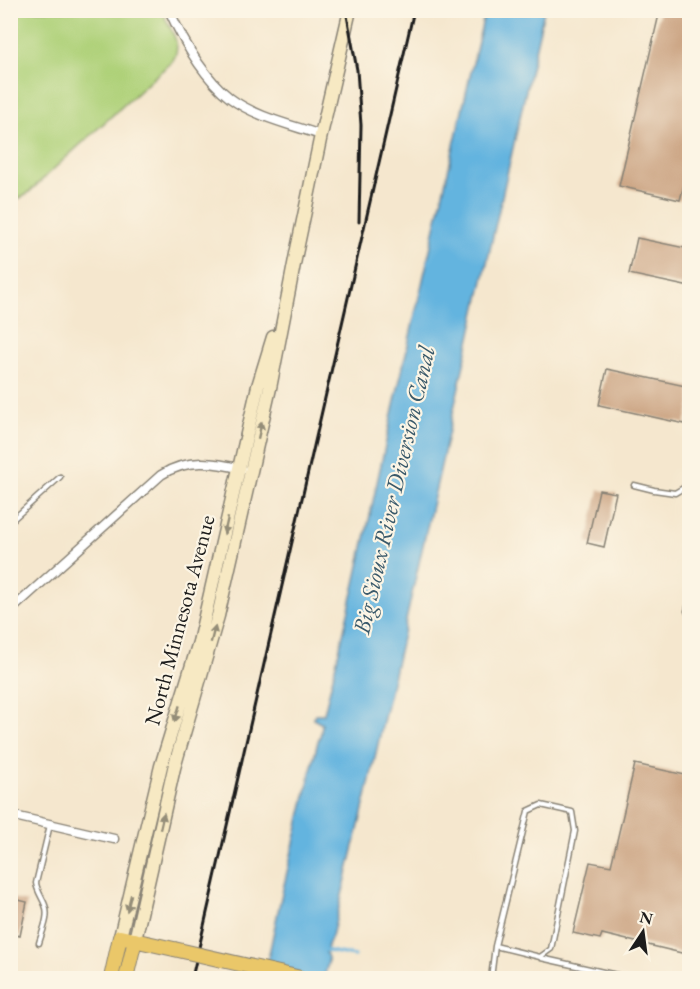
<svg xmlns="http://www.w3.org/2000/svg" width="700" height="989" font-family="'EB Garamond',serif">
	<style>
		.green { fill: #afd179; stroke: #66764a; stroke-width: 1.5 }
		.water { fill: #64b4df; stroke: #40687e; stroke-width: 1.5 }
		.lines { fill: none; stroke-linecap: round; stroke-linejoin: round }
		.stream { stroke: #64b4df; stroke-width: 3 }
		.building { fill: #cca584 }
		.service-casing { stroke: #888275; stroke-width: 7 }
		.minor-casing { stroke: #888275; stroke-width: 11 }
		.secondary-casing { stroke: #888275; stroke-width: 15 }
		.primary-casing { stroke: #888275; stroke-width: 16 }
		.service { stroke: #fff; stroke-width: 4 }
		.minor { stroke: #fff; stroke-width: 8 }
		.secondary { stroke: #f7e9c3; stroke-width: 12 }
		.primary { stroke: #eac769; stroke-width: 14 }
		.rail { stroke: #1c1c1c; stroke-width: 3 }
		.primary-bridge-casing { stroke: #888275; stroke-width: 16; stroke-linecap: butt }
		.primary-bridge { stroke: #eac769; stroke-width: 14 }
		.oneway { fill: #948d78 }
		.labels { text-anchor: middle; stroke-width: 4.5; stroke-linejoin: round; paint-order: stroke }
		.street-label { font-size: 22px; fill: #1c1c1c; stroke: #fcf5e5 }
		.water-label { font-size: 24px; font-style: italic; fill: #39596a; stroke: #fcf5e5 }
	</style>
	<rect width="100%" height="100%" fill="#fcf5e5"/>
	<filter id="ink" filterUnits="userSpaceOnUse"><feTurbulence type="fractalNoise" baseFrequency=".0167" numOctaves="2"/><feDisplacementMap in="SourceGraphic" scale="12" xChannelSelector="R" yChannelSelector="G"/><feConvolveMatrix kernelMatrix="1 2 1 2 8 2 1 2 1" color-interpolation-filters="sRGB"/></filter>
	<filter id="wash" filterUnits="userSpaceOnUse"><feTurbulence type="fractalNoise" baseFrequency=".008" numOctaves="4" result="noise"/><feDisplacementMap in="SourceGraphic" scale="24" xChannelSelector="R" yChannelSelector="G"/><feGaussianBlur stdDeviation="1.35" result="paint"/><feColorMatrix in="noise" values="0 0 0 0 0 0 0 0 0 0 0 0 0 0 0 0 0 1.4 0 .05"/><feComposite in="paint" operator="in"/></filter>
	<g filter="url(#wash)">
		<rect width="100%" height="100%" fill="#f5e7ce"/>
		<!-- green -->
		<path class="green" d="M11 10 162 11C168 26 184 44 173 60 169 65 164 69 159 73L59 164 26 195 15 200 13 198 10 199Z"/>
		<!-- water -->
		<path class="water" d="M485 11H544L366 797 332 936 328 945 326 953 328 958V963L324 978H264L280 902 318 741 321 733 322 724 313 719 315 714H324L355 584 392 414Z"/>
		<g class="lines">
			<!-- stream -->
			<path class="stream" d="M324 950 354 956"/>
		</g>
		<g id="blocks">
			<!-- building -->
			<path class="building" d="M660 10H690V162L680 200 619 186Z
				M637 238 690 249V287L629 274Z
				M607 369 690 387V405L685 424 599 405Z
				M599 490 616 493 604 547 587 543Z
				M635 764 690 776V955L602 934 600 939 573 933 590 862 611 866Z
				M10 898 27 902 20 936 10 934Z"/>
		</g>
	</g>
	<g filter="url(#ink)">
		<use href="#blocks" fill-opacity="0" stroke="#888275" stroke-width="1.5"/>
		<g class="lines">
			<defs>
				<path id="service" d="M634 485 654 490 675 493 690 484
					M10 522 60 477
					M10 596 18 604
					M690 599 687 611 690 617
					M39 943C42 932 50 916 45 905 42 897 37 891 36 883L50 825
					M541 958 630 978
					M491 978 495 946 528 811 541 805 572 812 575 831 551 949 540 957 495 946"/>
				<path id="minor" d="M169 10C183 41 203 77 230 98 255 117 292 125 321 135
					M10 611 161 475C187 458 214 462 242 469
					M10 815 114 839"/>
				<path id="secondary" d="M120 937 161 766 199 642 258 386 273 337
					M135 940 174 768 218 616 270 388 296 254 321 135 350 10"/>
				<path id="primary" d="M111 978 120 937 174 949
					M126 978 135 940"/>
			</defs>
			<!-- service casing -->
			<use href="#service" class="service-casing"/>
			<!-- minor casing -->
			<use href="#minor" class="minor-casing"/>
			<!-- secondary casing -->
			<use href="#secondary" class="secondary-casing"/>
			<!-- primary casing -->
			<use href="#primary" class="primary-casing"/>
			<!-- service -->
			<use href="#service" class="service"/>
			<!-- minor -->
			<use href="#minor" class="minor"/>
			<!-- secondary -->
			<use href="#secondary" class="secondary"/>
			<!-- primary -->
			<use href="#primary" class="primary"/>
			<!-- rail -->
			<path class="rail" d="M346 10 357 70 361 125 359 222
				M192 978 414 10"/>
			<defs>
				<path id="primary-bridge" d="M174 949 301 978"/>
			</defs>
			<!-- primary-bridge casing -->
			<use href="#primary-bridge" class="primary-bridge-casing"/>
			<!-- primary-bridge -->
			<use href="#primary-bridge" class="primary-bridge"/>
		</g>
		<!-- one-way arrows -->
		<defs><path id="oneway-solid" d="M-6-.8H1V-3.2L6.5 0L1 3.2V.8H-6Z" transform="scale(1.5)"/></defs>
		<g class="oneway">
			<use href="#oneway-solid" transform="translate(260 430) rotate(-77)"/>
			<use href="#oneway-solid" transform="translate(226 526) rotate(103)"/>
			<use href="#oneway-solid" transform="translate(213 634) rotate(-76)"/>
			<use href="#oneway-solid" transform="translate(177 714) rotate(107)"/>
			<use href="#oneway-solid" transform="translate(162 821) rotate(-77)"/>
			<use href="#oneway-solid" transform="translate(129 903) rotate(104)"/>
		</g>
	</g>
	<g class="labels">
		<!-- street labels -->
		<g class="street-label">
			<text transform="translate(179 620) rotate(-75)" y="8">North Minnesota Avenue</text>
		</g>
		<!-- water labels -->
		<g class="water-label">
			<text transform="translate(394 490) rotate(-77)" y="8">Big Sioux River Diversion Canal</text>
		</g>
	</g>
	<!-- margin -->
	<rect width="700" height="989" fill="none" stroke="#fcf5e5" stroke-width="36"/>
	<!-- north arrow -->
	<g transform="translate(643 932) rotate(13)" stroke="#fcf5e5" stroke-width="4.5" paint-order="stroke">
	<path d="M0-4.5L10 22L0 15L-10 22Z" fill="#1c1c1c"/>
	<text y="-9" font-size="16" font-weight="bold" text-anchor="middle" fill="#1c1c1c">N</text>
	</g>
</svg>
